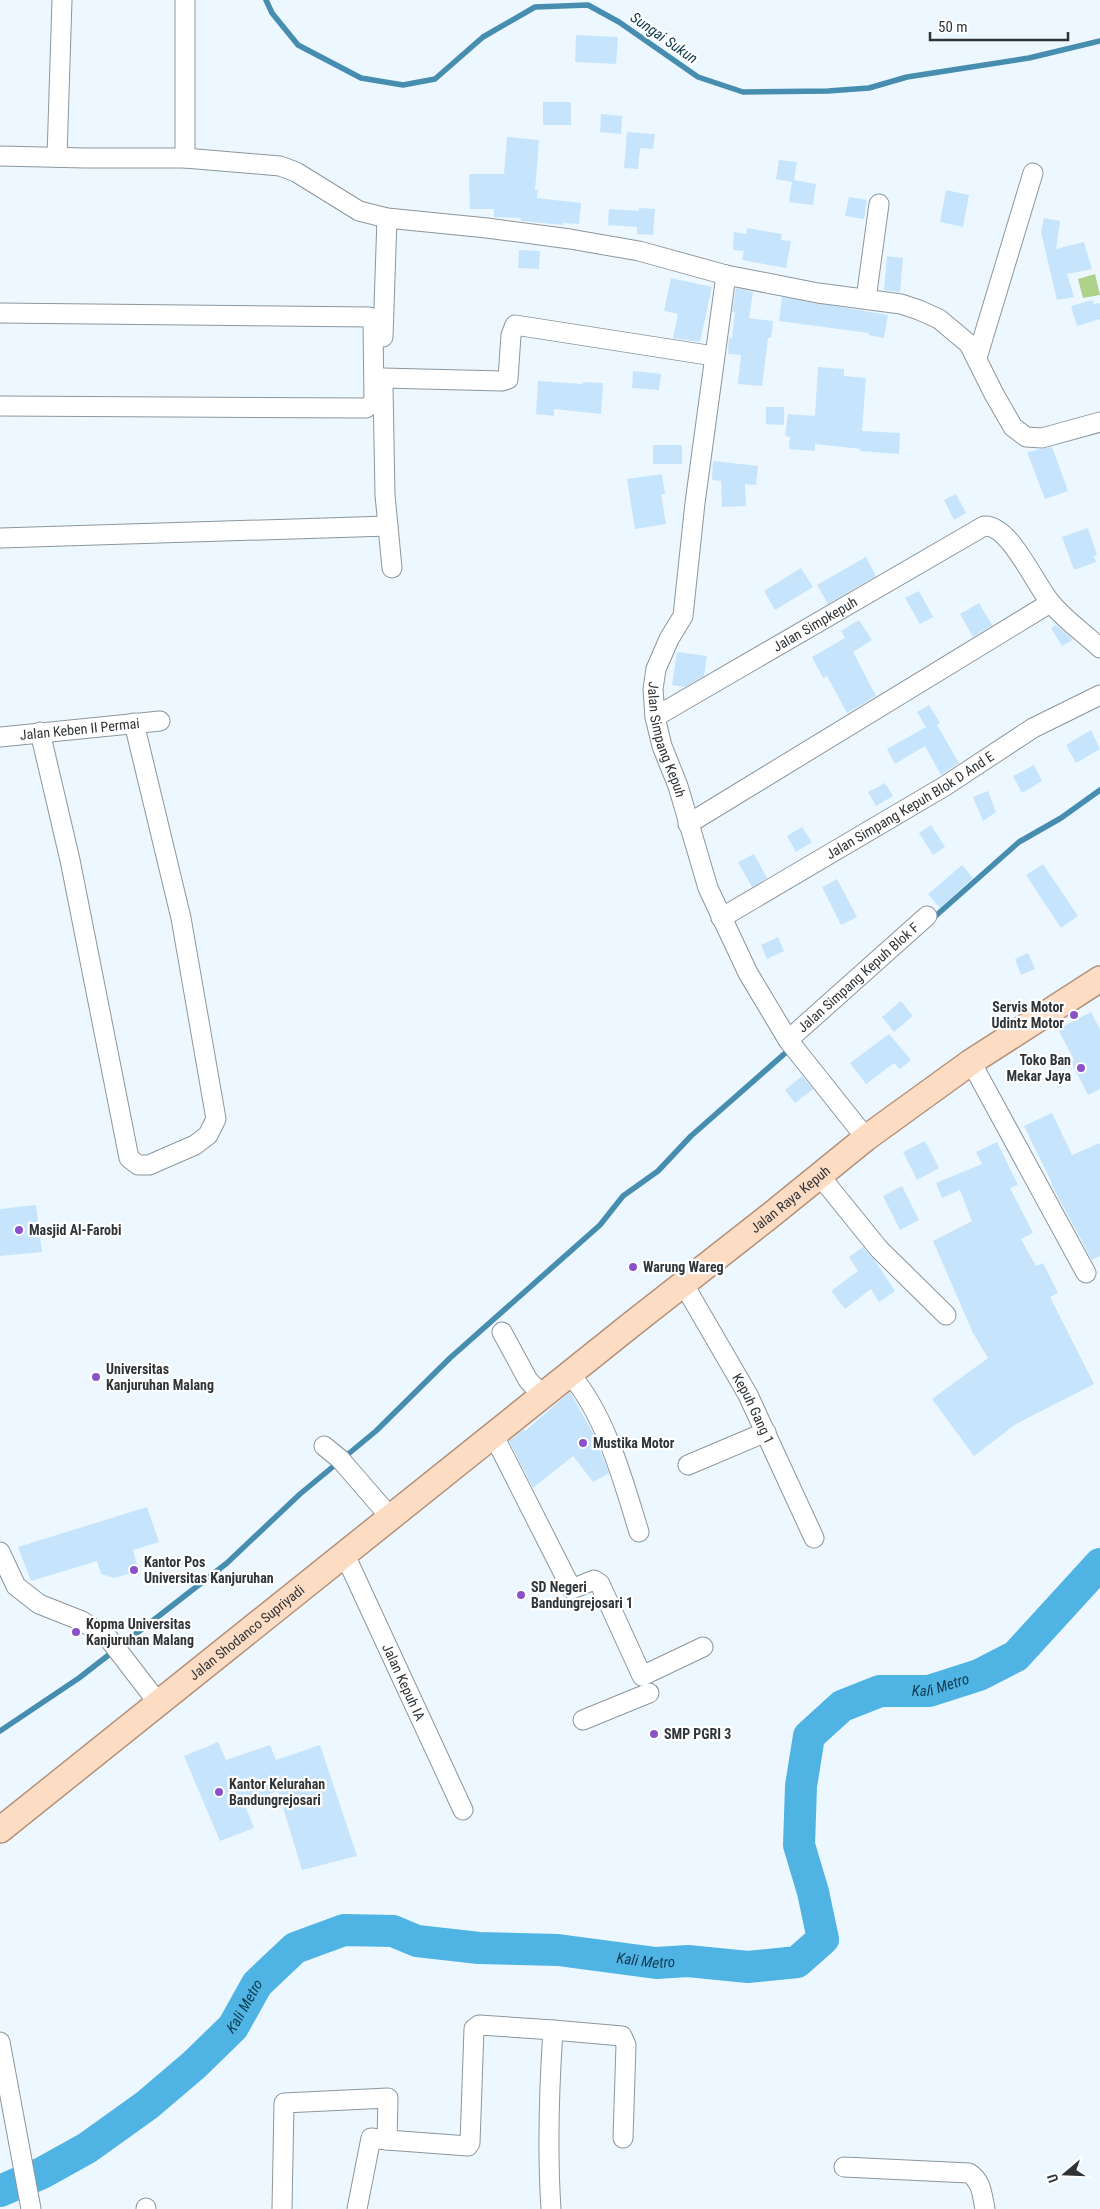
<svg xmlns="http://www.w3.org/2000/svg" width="1100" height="2209" font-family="'Roboto Condensed',sans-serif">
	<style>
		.green { fill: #afd28a }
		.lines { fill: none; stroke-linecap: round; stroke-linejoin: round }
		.stream { stroke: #468daf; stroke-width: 5.5 }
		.river { stroke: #4fb3e3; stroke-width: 32 }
		.building { fill: #c6e5fd }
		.minor-casing { stroke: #8c969d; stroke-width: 21 }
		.major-casing { stroke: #b49279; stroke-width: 28 }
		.minor { stroke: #fff; stroke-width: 19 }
		.major { stroke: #fddcc4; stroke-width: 25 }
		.poi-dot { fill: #8a52c9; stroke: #fff; stroke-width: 2 }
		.labels { text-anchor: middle; stroke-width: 4.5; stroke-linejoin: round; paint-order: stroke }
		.street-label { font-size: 14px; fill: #303437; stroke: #fff }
		.poi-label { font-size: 14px; font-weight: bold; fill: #303437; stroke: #fff; text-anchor: start }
		.water-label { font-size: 15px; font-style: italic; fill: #0e3a4e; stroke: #fff }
	</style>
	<rect width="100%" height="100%" fill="#ecf7ff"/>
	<!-- green -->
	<path class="green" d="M1095 274 1100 295 1083 298 1078 279Z"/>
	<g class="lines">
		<!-- stream -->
		<path class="stream" d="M266 0 272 13 298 45 361 78 403 85 435 79 483 37 535 7 588 5 619 22 698 77 743 92 828 91 869 88 907 77 1029 58 1100 41
			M931 920 1019 842 1061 818 1100 790
			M0 1731 79 1678 227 1563 300 1494 376 1431 450 1358 600 1225 623 1196 658 1171 691 1136 791 1048"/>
		<!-- river -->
		<path class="river" id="s1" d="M0 2191 42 2173 87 2148 147 2105 194 2065 233 2027 257 1984 295 1948 344 1930 393 1931 417 1941 479 1948 558 1950 656 1963 688 1961 748 1967 797 1962 823 1939 813 1892 799 1845 801 1786 809 1736 842 1706 880 1691H929L979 1675 1016 1656 1100 1564"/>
	</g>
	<!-- building -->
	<path class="building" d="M576 35 618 37 616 64 575 62Z
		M543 102H571V125H543Z
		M601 114 622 116 621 134 600 132Z
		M627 132 655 134 653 149 640 148 638 169 624 168Z
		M507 137 539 140 535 190H538L537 198 581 203 579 224 563 223V225L521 221V218L494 217V209H470L469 174H504Z
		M779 160 797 162 794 180 816 184 813 205 789 202 792 182 776 179Z
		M946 190 969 195 963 227 940 222Z
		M849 197 867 200 864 219 845 216Z
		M639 208 655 209 653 235 637 234V227L608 225 609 209 639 211Z
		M1044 218 1060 221 1056 249 1084 242 1092 269 1067 274 1074 297 1057 300 1041 232Z
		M747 228 782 234 781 240 791 241 786 268 742 260 744 251 733 250 734 232 746 234Z
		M519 250 540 251 539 269 518 268Z
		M887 256 903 258 900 292 884 290Z
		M671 278 712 287 700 342 673 338 678 314 664 311Z
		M736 288 753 292 749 318 773 321 771 338H768L762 386 738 384 741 355 728 354 729 338H732L735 312H732Z
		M782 297 888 315 884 338 868 335 869 333 779 321Z
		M1092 300 1094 304 1100 303V319L1077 326 1071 306Z
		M818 367 844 369V376L866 378 862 431 900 433 899 454 860 451 861 449 815 444V451L789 449 790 437 785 436 788 414 815 416Z
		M633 371 661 374 659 390 632 388Z
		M538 381 583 384V382L603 383 601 414 554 409V416L536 414Z
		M766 407H784V425L766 424Z
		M653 445H682V464H653Z
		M1052 447 1068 491 1045 499 1027 452Z
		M713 461 758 466 756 485 745 484 746 506 722 507 721 481 712 480Z
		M662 474 665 494H661L666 524 635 529 627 479Z
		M956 494 966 513 954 520 944 500Z
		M1088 528 1097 555 1094 556 1096 562 1074 570 1062 537Z
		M866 557 876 576 828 604 817 585Z
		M801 568 813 587 775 610 764 591Z
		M919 591 933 617 920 624 905 598Z
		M979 603 992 625 973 637 960 614Z
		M859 620 872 640 853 652 876 696 847 713 827 676 823 678 812 657 845 638 841 631Z
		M1056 625 1061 629 1073 640 1062 646 1051 628Z
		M677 652 707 656 704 676 685 687 672 685Z
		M929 705 940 723 937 725 959 763 941 775 925 746 895 764 887 749 926 727 917 712Z
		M1091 730 1100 749 1076 763 1066 745Z
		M1034 765 1042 781 1022 793 1013 776Z
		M885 783 893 796 876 806 868 792Z
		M988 791 996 812 983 821 973 797Z
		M931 825 945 847 933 855 919 833Z
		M802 827 812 842 796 852 787 836Z
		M754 854 767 878 752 887 738 862Z
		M1043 864 1078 916 1061 928 1026 875Z
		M962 865 973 878 940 908 928 894Z
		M837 879 857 917 841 925 822 887Z
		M778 937 784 951 767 959 761 945Z
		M1028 953 1035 969 1021 975 1015 959Z
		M901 1001 913 1016 894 1032 882 1017Z
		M1091 1012 1100 1029V1089L1088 1095 1071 1062 1074 1060 1058 1029Z
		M889 1034 911 1060 900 1069 894 1063 866 1084 850 1063Z
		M802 1076 813 1089 795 1103 785 1090Z
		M1052 1113 1072 1155 1100 1143V1256L1092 1260 1051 1184 1052 1183 1024 1126Z
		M925 1141 939 1168 917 1180 903 1152Z
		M997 1142 1018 1185 1010 1188 1033 1233 1021 1239 1036 1266 1043 1263 1058 1293 1050 1297 1094 1384 1016 1424 974 1456 932 1399 988 1358 973 1333 933 1241 972 1221 960 1190 942 1198 936 1183 982 1164 976 1152Z
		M902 1186 919 1220 900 1230 883 1196Z
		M36 1205 42 1252 0 1256V1209Z
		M863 1247 875 1261 895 1291 879 1302 871 1289 845 1309 831 1291 858 1271 849 1257Z
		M570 1392 593 1433 609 1473 593 1482 573 1456 533 1488 509 1441 524 1429 525 1431Z
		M147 1507 159 1542 133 1550 137 1565 131 1573 114 1578 101 1574 97 1561 31 1581 18 1547Z
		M218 1742 226 1760 270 1745 276 1760 320 1745 357 1856 302 1870 278 1791 244 1803 254 1828 220 1841 184 1756Z"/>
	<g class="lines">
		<defs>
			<g id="minor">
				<path d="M185 0V158"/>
				<path d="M0 156 85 158H185L280 166 296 172 359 211 387 218 487 228 570 239 639 251 726 275 818 293 901 304 919 310 939 319 969 344 994 394 1013 427 1026 437 1042 438 1100 422"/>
				<path d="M57 157 62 0"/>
				<path id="s2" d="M726 275 695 503 683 616 669 639 656 669 653 689 655 717 662 746 678 786 708 888 748 973 788 1040 866 1138"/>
				<path d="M866 299 879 204"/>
				<path d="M0 313 369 317 372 318 373 323 374 402 366 408 0 406"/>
				<path d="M383 337 387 218"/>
				<path d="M977 358 1033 173"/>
				<path d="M383 378 502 381 508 379 511 335 515 325 714 356"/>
				<path d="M383 387 385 495 392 568"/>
				<path d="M0 538 388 526"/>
				<path id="s3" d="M655 717 984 526C1010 524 1035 585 1051 603 1065 620 1084 633 1100 648"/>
				<path d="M40 732 70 860 129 1158 138 1165H149L195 1145 208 1135 216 1119 181 918 134 723"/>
				<path id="s4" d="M0 737 160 721"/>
				<path d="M688 824 1050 603"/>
				<path id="s5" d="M721 918 945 786 1033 728 1100 695"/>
				<path id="s6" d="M788 1040 927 916"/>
				<path d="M971 1062 1086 1273"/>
				<path d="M820 1176 879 1249 946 1315"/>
				<path id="s7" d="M683 1283 748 1395 814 1538"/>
				<path d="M502 1332 528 1380 543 1396"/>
				<path d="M570 1374C606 1416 623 1480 639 1532"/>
				<path d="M494 1436 570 1586 572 1589 594 1580 600 1584 642 1676 703 1647"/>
				<path d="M324 1446 340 1459 391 1518"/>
				<path d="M688 1465 766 1432"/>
				<path d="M0 1552 16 1586 39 1604 82 1621 109 1639 159 1704"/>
				<path id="s8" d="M345 1555 463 1810"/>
				<path d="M583 1720 649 1693"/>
				<path d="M553 2030 622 2036 626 2045 623 2138"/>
				<path d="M0 2042 31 2209"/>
				<path d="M387 2140 468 2146 470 2143 474 2029 479 2025 553 2030C549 2090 547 2149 551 2209"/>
				<path d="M844 2167 969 2173C982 2181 982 2195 985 2209"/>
				<path d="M146 2208V2209"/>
				<path d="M282 2209 284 2103 388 2098 387 2140 371 2138 357 2209"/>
			</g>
			<g id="major">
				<path id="s9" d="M0 1830 632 1324 771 1215 866 1138 971 1062 1100 979"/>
			</g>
		</defs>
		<!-- minor casing -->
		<use href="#minor" class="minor-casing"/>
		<!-- major casing -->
		<use href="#major" class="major-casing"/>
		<!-- minor -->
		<use href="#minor" class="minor"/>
		<!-- major -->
		<use href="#major" class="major"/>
	</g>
	<!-- markers -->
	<g class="poi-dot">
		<circle cx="1074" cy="1015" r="5"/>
		<circle cx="1081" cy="1068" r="5"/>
		<circle cx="19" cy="1230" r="5"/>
		<circle cx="633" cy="1267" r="5"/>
		<circle cx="96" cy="1377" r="5"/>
		<circle cx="583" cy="1443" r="5"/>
		<circle cx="134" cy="1570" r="5"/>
		<circle cx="521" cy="1595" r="5"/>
		<circle cx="76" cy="1632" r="5"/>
		<circle cx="654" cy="1734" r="5"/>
		<circle cx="219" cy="1792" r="5"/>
	</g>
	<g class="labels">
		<!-- street labels -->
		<g class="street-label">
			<text dy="5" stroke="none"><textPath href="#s3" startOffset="185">Jalan Simpkepuh</textPath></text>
			<text dy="5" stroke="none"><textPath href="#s4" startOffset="80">Jalan Keben II Permai</textPath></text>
			<text dy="5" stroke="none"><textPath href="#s2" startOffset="476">Jalan Simpang Kepuh</textPath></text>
			<text dy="5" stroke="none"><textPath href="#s5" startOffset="220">Jalan Simpang Kepuh Blok D And E</textPath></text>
			<text dy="5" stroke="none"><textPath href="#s6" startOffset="94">Jalan Simpang Kepuh Blok F</textPath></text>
			<text dy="5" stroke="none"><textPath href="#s9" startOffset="1011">Jalan Raya Kepuh</textPath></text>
			<text dy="5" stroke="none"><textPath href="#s7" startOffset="144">Kepuh Gang 1</textPath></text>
			<text dy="5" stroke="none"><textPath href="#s9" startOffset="316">Jalan Shodanco Supriyadi</textPath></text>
			<text dy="5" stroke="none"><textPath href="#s8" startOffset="140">Jalan Kepuh IA</textPath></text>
		</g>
		<!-- poi labels -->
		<g class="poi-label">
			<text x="1064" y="1012" text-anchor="end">Servis Motor<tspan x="1064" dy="16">Udintz Motor</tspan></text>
			<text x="1071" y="1065" text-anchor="end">Toko Ban<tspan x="1071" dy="16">Mekar Jaya</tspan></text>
			<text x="29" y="1235">Masjid Al-Farobi</text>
			<text x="643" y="1272">Warung Wareg</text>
			<text x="106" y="1374">Universitas<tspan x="106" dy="16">Kanjuruhan Malang</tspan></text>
			<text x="593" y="1448">Mustika Motor</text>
			<text x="144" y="1567">Kantor Pos<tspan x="144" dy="16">Universitas Kanjuruhan</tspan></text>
			<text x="531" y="1592">SD Negeri<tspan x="531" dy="16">Bandungrejosari 1</tspan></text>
			<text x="86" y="1629">Kopma Universitas<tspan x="86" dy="16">Kanjuruhan Malang</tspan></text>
			<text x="664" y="1739">SMP PGRI 3</text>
			<text x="229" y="1789">Kantor Kelurahan<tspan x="229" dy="16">Bandungrejosari</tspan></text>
		</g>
		<!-- water labels -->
		<g class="water-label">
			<text transform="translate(664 38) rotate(35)" y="5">Sungai Sukun</text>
			<text dy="5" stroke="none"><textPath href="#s1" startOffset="1286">Kali Metro</textPath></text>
			<text dy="5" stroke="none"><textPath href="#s1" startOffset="746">Kali Metro</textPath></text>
			<text dy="5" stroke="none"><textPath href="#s1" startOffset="311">Kali Metro</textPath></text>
		</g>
	</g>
	<!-- north arrow -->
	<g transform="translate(1065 2174) rotate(251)" stroke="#ffffff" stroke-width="4" paint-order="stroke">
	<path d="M0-4L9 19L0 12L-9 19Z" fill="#303437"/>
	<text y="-8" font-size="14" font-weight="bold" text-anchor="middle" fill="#303437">U</text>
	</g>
	<!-- scale -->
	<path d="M930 32v8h138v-8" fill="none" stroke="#303437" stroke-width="2.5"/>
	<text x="938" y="32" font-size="15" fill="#303437" stroke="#ffffff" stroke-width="4" paint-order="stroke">50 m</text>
</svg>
